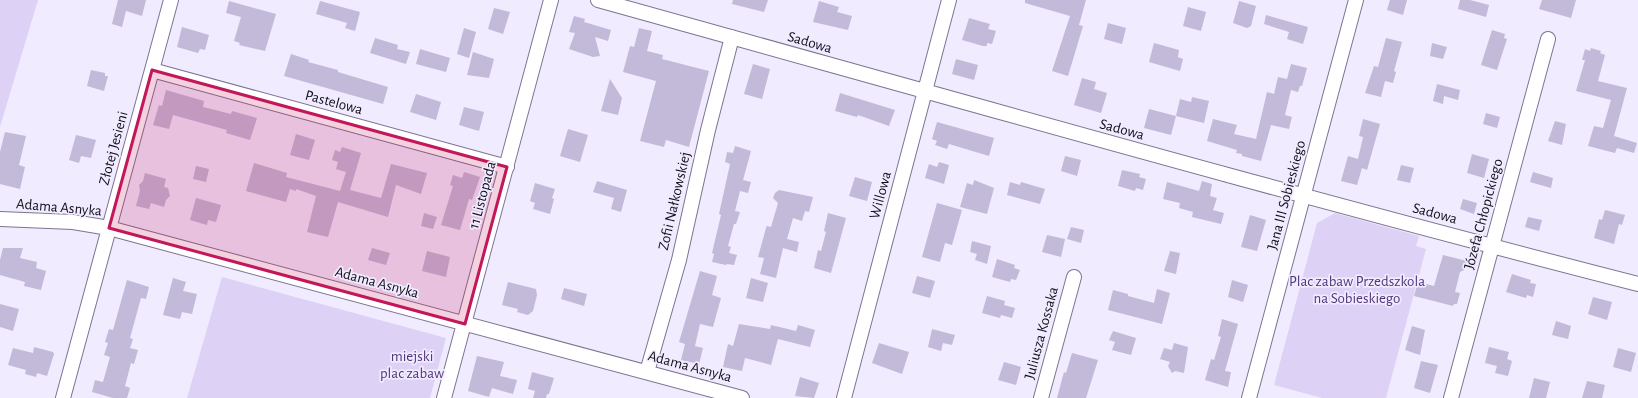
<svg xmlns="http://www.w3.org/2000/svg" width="1638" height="398" font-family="'Alegreya Sans',sans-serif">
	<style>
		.green { fill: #ddd2f6 }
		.building { fill: #c3b9d9 }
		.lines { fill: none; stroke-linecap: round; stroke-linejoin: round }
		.minor-casing { stroke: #7d7491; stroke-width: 16 }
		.minor { stroke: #fff; stroke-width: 14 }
		.marked { fill: #c2185b; fill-opacity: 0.2; stroke: #c2185b; stroke-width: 3; stroke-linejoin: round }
		.labels { text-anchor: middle; stroke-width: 3.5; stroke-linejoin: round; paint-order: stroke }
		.street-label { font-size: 15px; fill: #120e19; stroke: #f1ebff }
		.park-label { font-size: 15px; fill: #52367c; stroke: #f1ebff }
	</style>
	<rect width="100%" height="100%" fill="#f1ebff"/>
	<!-- green -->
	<path class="green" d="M0 0H38L0 127Z
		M1335 213 1419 236 1416 246 1426 249 1386 398H1322L1274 385 1317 223Z
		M222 277 446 338 430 398H187Z"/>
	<!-- building -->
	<path class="building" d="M118 0H146L142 16 126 11 122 27 112 24Z
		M733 0H768L764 12 732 4Z
		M1025 0H1086L1079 25 1083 26 1068 76 1052 71 1070 16 1025 3Z
		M1390 0H1407L1403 15 1387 10Z
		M1460 0H1470L1489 5 1486 17 1458 9Z
		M1542 0H1576L1571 18 1539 9Z
		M229 1 276 14 265 51 239 45 240 43 234 41 241 17 226 13Z
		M320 1 360 12 355 31 345 28 347 23 316 14Z
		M819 1 839 7 837 12 852 16 848 30 813 22Z
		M1239 1 1256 6 1251 26 1247 28 1233 23Z
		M1188 7 1206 12 1201 31 1183 26Z
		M494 8 510 12 503 34 488 29Z
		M1266 15 1308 27 1303 44 1287 39 1289 32 1264 24Z
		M574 16 585 19 584 22 611 30 608 41 595 37 600 56 593 57 569 49 575 33 569 32Z
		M969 18 990 24 988 29 996 31 992 44 987 43V46H983L962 40Z
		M1108 23 1126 28 1122 44 1104 39Z
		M182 27 209 35 205 50 200 49 198 53 177 47Z
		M464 28 476 32 469 58 457 54Z
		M639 28 652 31 647 51 663 55 662 59 709 71 689 147 666 140 664 147 640 141 656 81 623 72 630 46 634 47Z
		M1492 30 1505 34 1504 38 1507 39 1497 70 1481 65Z
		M375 38 398 45 397 49 410 52 406 64 370 53Z
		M1386 38 1402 42 1394 71 1396 72 1393 83 1385 81 1381 97 1365 93 1374 66 1378 67Z
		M1154 43 1179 50 1178 57 1183 59 1180 71 1149 62Z
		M1432 43 1447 47 1443 59 1430 56Z
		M1591 48 1601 51 1600 53 1605 55 1598 81 1627 88 1614 136 1637 143 1634 153 1617 148 1615 153 1588 146 1594 126 1603 128 1611 100 1576 91 1585 60H1582L1585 49 1590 51Z
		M420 49 450 58 446 72 416 64Z
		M473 52 494 59 489 78 467 75Z
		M291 54 309 60 308 62 338 70V72L388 87 383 104 284 76Z
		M956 59 978 65 974 80 952 74Z
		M753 64 770 69 762 99 744 94Z
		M1291 64 1307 68 1302 86H1300L1298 92 1291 90 1285 115 1292 117 1289 129 1271 125 1261 161 1242 156V154L1236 153 1237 150 1207 141 1213 119 1237 125 1234 134 1256 139 1267 92 1274 94 1278 77 1287 79Z
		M91 70 105 73V76H108L104 91 87 86Z
		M1082 78 1096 82 1094 89 1107 93 1101 113 1074 105Z
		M610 79 622 98 618 115 601 111Z
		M1437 84 1460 90 1458 100 1444 96 1443 104 1433 101Z
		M166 90 204 101 203 107 231 114 232 111 257 118 250 140 226 133 227 130 173 115 169 129 153 125 159 105 162 106Z
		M840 93 895 110 889 126 858 115 857 117 835 111Z
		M416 94 441 102 436 120 410 112Z
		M1192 97 1209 101 1204 123 1176 116 1171 135 1144 128 1149 109 1176 116 1180 99 1191 102Z
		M464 107 484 112 479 131 459 125Z
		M1486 113 1500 117 1497 128 1483 124Z
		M1363 119 1380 124 1367 170 1362 168 1357 185 1341 181 1348 156 1358 159 1363 137 1359 136Z
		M1555 121 1566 124 1562 145 1548 141Z
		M937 122 994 138 989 156 949 144 947 149 935 145 937 141 932 139Z
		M568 129 588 135 580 162 560 156Z
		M5 132 26 136 19 165 25 167 20 189 0 184V152Z
		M296 134 315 140 309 160 290 155Z
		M76 135 96 140 91 158 81 156 79 163 69 160Z
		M735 146 751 151 743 180 751 182 748 193 740 191 735 211 740 212 736 224H734L728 246 731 247 729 253 737 255 734 265 727 264 726 265 712 262 714 254 712 253 721 215 719 214 730 164 725 162 727 152 733 153Z
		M342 147 361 153 350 190 381 198 391 164 427 173 421 194 396 185 388 217 338 202 328 237 307 232 316 196 296 189V191L290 189 286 202 246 191 254 163 287 173 286 177 340 191 346 172 336 169 338 162 332 160 335 150 340 152Z
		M1472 154 1489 159 1484 178 1467 173Z
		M1065 156 1081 160 1077 176 1061 171Z
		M939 162 949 165 944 184 925 178 929 164 937 167Z
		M1401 165 1414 168 1410 183 1397 180Z
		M196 166 209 169 206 182 193 179Z
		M1122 170 1140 174 1139 177 1146 179 1143 190 1136 188 1135 191 1118 186Z
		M464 172 480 177 472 200 469 199 460 230 441 225 453 186 450 185 453 175 462 178Z
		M1533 172 1553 178 1551 188 1530 182Z
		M145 173 166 179 164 187 168 188 170 196 166 200 164 207 151 203 149 209 136 206 140 191 139 185 143 181Z
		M855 177 872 182 867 201 849 196Z
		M974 180 994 188 987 214 960 207 967 183 973 185Z
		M597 181 627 190 621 212 611 209 614 198 593 192Z
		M1202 181 1212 184 1210 196 1217 198 1213 210 1224 213 1221 224 1192 217 1193 212 1179 208 1180 203 1163 199 1167 182 1199 191Z
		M1010 182 1020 185 1021 182 1045 189 1040 204 1007 195Z
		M535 183 555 189 552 198 554 199 550 214 533 209 535 203 530 201Z
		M779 190 813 197 809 212 805 211 802 221 793 218 787 239 799 242 797 252 783 248 776 278 760 274 764 258 758 257 766 228 767 226 771 227 778 203 773 198 775 193Z
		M196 198 221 205 216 222 208 220 207 225 190 220Z
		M1463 199 1477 203 1474 214 1460 209Z
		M937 203 962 210 952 245 945 243 940 262 922 257Z
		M1605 210 1625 215 1622 225 1619 224 1614 244 1594 238 1599 219 1602 220Z
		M424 213 437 217 433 229 421 226Z
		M828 213 846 218 831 273 814 268 818 250 821 251 826 232 824 231Z
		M1250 215 1266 220 1257 251 1241 247Z
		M1528 217 1542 220 1539 231 1525 227Z
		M1071 227 1084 230 1081 243 1067 239Z
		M1047 235 1065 239 1061 257 1042 252Z
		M972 241 991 246 987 264 975 260 977 254 970 252Z
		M3 248H23L20 258 37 262 36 268 46 271 41 290 24 286 25 282 0 275V260Z
		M372 248 390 253 386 265 368 260Z
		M427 251 450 257 446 277 422 271Z
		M1170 251 1180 253 1176 274 1164 271Z
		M1443 255 1467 261 1464 270 1460 272 1455 292 1460 293 1457 304H1454L1453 306 1414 296 1418 282 1434 286Z
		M997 259 1015 265 1014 268 1020 270 1016 280 1011 279 1010 282 992 277Z
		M700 271 717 276 712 295 721 298 713 327 700 324 695 346 703 348 699 364 681 360 685 344 679 342Z
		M1512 274 1531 280 1530 283 1536 284 1533 297 1527 295 1526 298 1506 292Z
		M917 276 935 281 930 298 912 293Z
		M173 278 186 282 183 291 197 294 192 314 182 312 180 319 163 315Z
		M751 278 768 283 763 302 746 298Z
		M127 280 149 287 146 299 141 298 130 338 133 339 130 348 138 350 134 364 131 363 125 386 130 388 127 398H113L92 392 95 380 103 382 110 357 104 355 108 343 105 342 109 329 113 330Z
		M1232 280 1248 285 1243 302 1228 297Z
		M508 282 536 289 537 295 533 311 528 315 517 312 518 309 502 305Z
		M564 288 587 294 584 306 561 299Z
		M1157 289 1170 293 1162 324 1108 310 1113 290 1128 294V296L1154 303Z
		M987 296 1005 301 1004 305 1015 308 1012 318 1001 315 1000 318 982 313Z
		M1593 297 1612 302 1607 320 1588 314Z
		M0 304 19 309 13 331 0 327Z
		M1222 319 1238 324 1225 371 1231 372 1228 387 1205 380 1211 359 1214 360 1221 337 1218 336Z
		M1556 321 1571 326 1568 339 1552 335Z
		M739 324 770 329 771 325 796 331 798 325 815 330 810 347 778 339 771 365 745 358 742 371 723 367 728 344 733 346Z
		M1412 326 1425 330 1420 355 1405 350Z
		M932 329 955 335 952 345 943 343 941 351 928 347Z
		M1113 331 1136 338 1131 355 1112 350 1115 342 1109 340Z
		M879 343 909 352 902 374 872 363Z
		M1174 343 1188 347 1184 373 1175 371 1172 373 1168 366 1170 362 1160 359 1164 348 1172 350Z
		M34 347 53 352 54 354 47 376 37 373 36 377 25 374 26 370 8 365 13 348 33 353Z
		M1489 347 1509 352 1507 359 1512 361 1508 376 1495 373 1497 366 1485 363Z
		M1618 348 1636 353 1631 372 1613 367Z
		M1072 353 1098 360 1086 398H1057L1064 372 1066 373Z
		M477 356 504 362 500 376 517 380 513 394 492 388 489 397 468 391Z
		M1421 361 1438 365 1430 393 1414 388Z
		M1004 362 1021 367 1016 385 998 380Z
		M532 372 554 378 549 394H547L546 398H533L535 391 528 389Z
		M800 377 819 383 814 398 795 396Z
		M1534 378 1550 382 1546 398H1529Z
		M1587 381 1605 385 1602 398H1582Z"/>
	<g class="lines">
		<defs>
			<path id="minor" d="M598 0C944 96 1290 195 1638 284
				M152 70 507 167
				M0 219 73 222 109 228 742 398
				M647 372 679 260 708 130 732 37
				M63 398 171 0
				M444 398 551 0
				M844 398 949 0
				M1041 398 1074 277
				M1249 398 1356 0
				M1451 398 1548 39"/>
		</defs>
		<!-- minor casing -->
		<use href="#minor" class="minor-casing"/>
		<!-- minor -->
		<use href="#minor" class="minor"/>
	</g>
	<!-- marked area -->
	<path class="marked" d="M152 70 507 167 465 324 109 228Z"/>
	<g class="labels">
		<!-- street labels -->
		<g class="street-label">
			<text transform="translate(810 42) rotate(16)" y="5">Sadowa</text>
			<text transform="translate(334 102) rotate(15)" y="5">Pastelowa</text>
			<text transform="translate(1122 129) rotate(15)" y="5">Sadowa</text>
			<text transform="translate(113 148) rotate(-75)" y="5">Złotej Jesieni</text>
			<text transform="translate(482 195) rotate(-75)" y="5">11 Listopada</text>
			<text transform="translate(880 195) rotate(-75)" y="5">Willowa</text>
			<text transform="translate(1286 195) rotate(-75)" y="5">Jana III Sobieskiego</text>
			<text transform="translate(674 201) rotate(-77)" y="5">Zofii Nałkowskiej</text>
			<text transform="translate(59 207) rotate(5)" y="5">Adama Asnyka</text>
			<text transform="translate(1435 213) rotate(15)" y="5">Sadowa</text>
			<text transform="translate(1483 214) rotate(-75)" y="5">Józefa Chłopickiego</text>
			<text transform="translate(377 282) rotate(15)" y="5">Adama Asnyka</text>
			<text transform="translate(1041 333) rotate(-75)" y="5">Juliusza Kossaka</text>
			<text transform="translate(690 366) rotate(15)" y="5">Adama Asnyka</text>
		</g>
		<!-- park labels -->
		<g class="park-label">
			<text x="1357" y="286">Plac zabaw Przedszkola<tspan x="1357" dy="17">na Sobieskiego</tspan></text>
			<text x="412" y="361">miejski<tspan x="412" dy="17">plac zabaw</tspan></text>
		</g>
	</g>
</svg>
